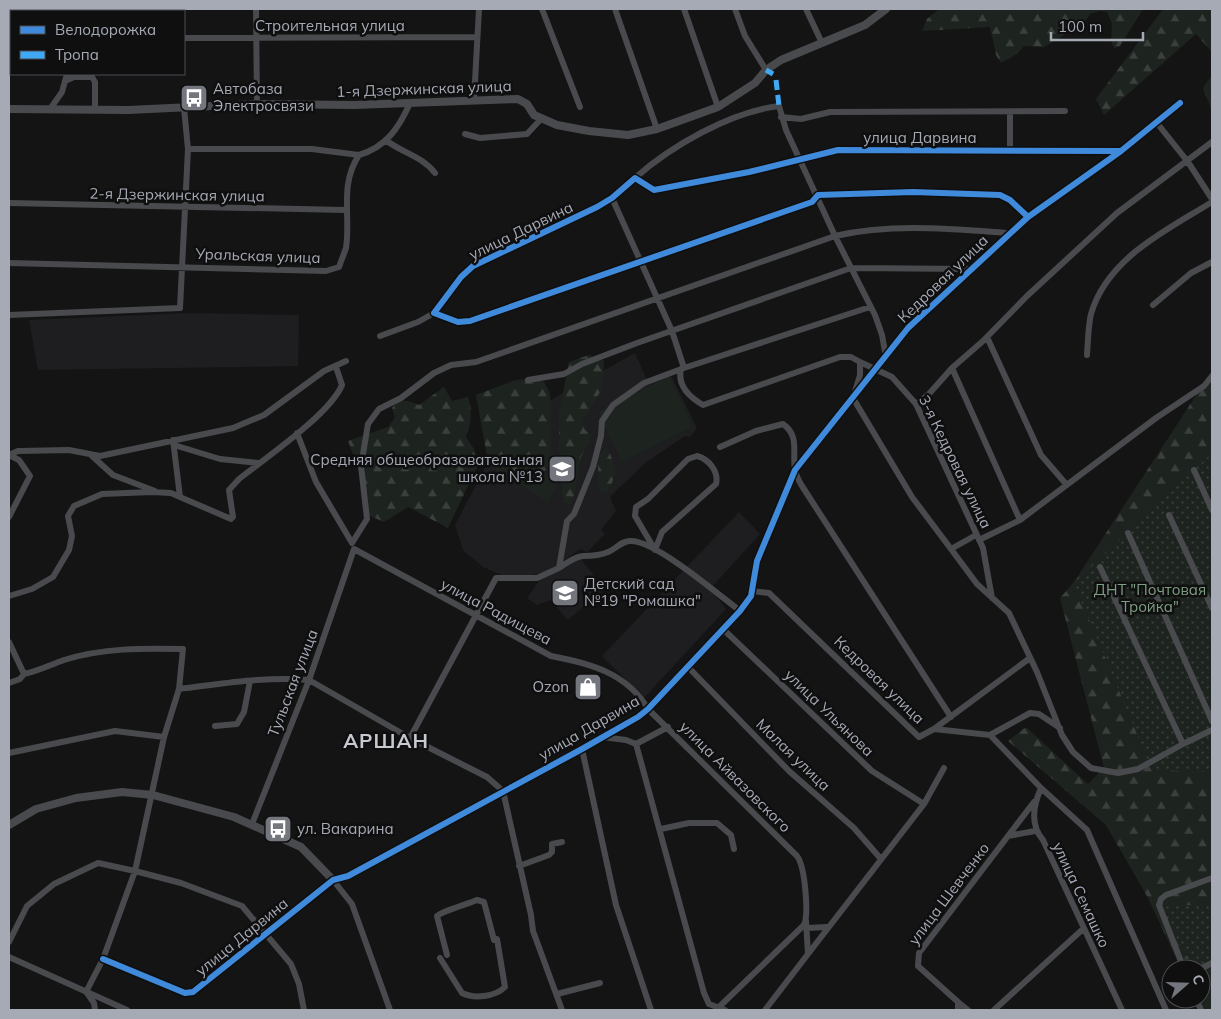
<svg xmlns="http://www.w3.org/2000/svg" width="1221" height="1019" font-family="Mulish,sans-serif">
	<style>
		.built { fill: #1e1e20 }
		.grass { fill: #1d231e }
		.forest { fill: url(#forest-firs) }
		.garden { fill: url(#garden-dots) }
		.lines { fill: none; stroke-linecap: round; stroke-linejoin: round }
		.minor { stroke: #494a4d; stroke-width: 6 }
		.tertiary { stroke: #494a4d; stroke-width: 8 }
		.quiet { stroke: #3fa9f5; stroke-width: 5; stroke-dasharray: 10 5; stroke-linecap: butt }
		.cycleway-casing { stroke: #0f0f10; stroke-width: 9 }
		.cycleway { stroke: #408adc; stroke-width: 6 }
		.labels { text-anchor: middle; stroke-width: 5; stroke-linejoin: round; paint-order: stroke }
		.street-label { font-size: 15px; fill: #a6aab5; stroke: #0f0f10 }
		.poi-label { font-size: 15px; fill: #a6aab5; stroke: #0f0f10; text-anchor: start }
		.park-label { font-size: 15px; fill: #7e9e81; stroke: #0f0f10 }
		.district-label { font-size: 20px; font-weight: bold; letter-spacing: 1px; fill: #c7c9d1; stroke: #0f0f10 }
	</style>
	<defs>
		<pattern id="forest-firs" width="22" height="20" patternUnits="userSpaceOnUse" patternTransform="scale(1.25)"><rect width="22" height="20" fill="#1d231e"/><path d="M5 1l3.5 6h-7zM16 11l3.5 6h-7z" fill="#3b403c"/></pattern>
		<pattern id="garden-dots" width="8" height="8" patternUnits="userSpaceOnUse" patternTransform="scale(1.25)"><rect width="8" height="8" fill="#1d231e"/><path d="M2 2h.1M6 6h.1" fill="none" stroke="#3b403c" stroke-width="1.8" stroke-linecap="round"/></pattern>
	</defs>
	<rect width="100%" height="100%" fill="#141414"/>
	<!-- built -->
	<path class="built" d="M191 313 299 315 298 366 38 370 29 320Z
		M635 353 649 384 671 376 697 428 690 437 685 436 645 463 610 497 616 511 601 530 605 534 587 552 580 549 557 566 541 573 522 577 504 576 483 567 463 550 455 525 508 424Z
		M739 512 760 534 710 589 726 609 644 698 602 656Z
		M580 558 605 589 568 620 550 600 537 605 527 598 541 578Z"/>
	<!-- grass -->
	<path class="grass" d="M669 376 693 426 622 462 598 412Z
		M529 467 558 486 548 502 519 484Z"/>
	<!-- forest -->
	<path class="forest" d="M939 9H1143L1120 46 1114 48 1111 41 1112 24 1107 12 1100 11 1090 14 1083 24 1044 47 1024 46 1017 54 1001 63 996 55 990 27 922 31 927 19Z
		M1163 9H1212V49L1211 51 1196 34 1104 115 1096 99Z
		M1212 75V111L1203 88Z
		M589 355 604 361 602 389 582 422 585 430 592 435 581 457 574 496 569 505 564 502 559 464V414L569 362Z
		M1212 371V1010H1200L1195 999H1201V969H1181L1148 898 1106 825 1008 741 1026 727 1088 784 1104 768 1060 598 1074 582Z
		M536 378 544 382 550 393 551 465C542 478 513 480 500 472 496 469 492 465 488 462L476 395 516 380Z
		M444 387 452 401 468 397C473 410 471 425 466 437L474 449 477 467 448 528 408 507 384 522 368 515 364 484 348 441 388 427 395 418 392 408C400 397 407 401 419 405Z
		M607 448C616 465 618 477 606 493L599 490C599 477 594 455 607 448Z"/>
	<!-- garden -->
	<path class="garden" d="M1212 453V772L1152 770 1074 583Z
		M1159 905H1212V1002L1201 982V969H1194Z"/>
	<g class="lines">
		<!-- minor -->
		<path class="minor" d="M256 9 257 104
			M542 9 580 107
			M615 9 657 129
			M684 9 718 107
			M735 9 745 36 766 70
			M806 9 822 43
			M69 11V9
			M9 35H11
			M184 38 477 37
			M65 81 74 77H92L95 82V110
			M474 100 479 9
			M50 109 62 92 67 74
			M781 117 801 119 830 112 1065 111
			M1157 123 1188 162 1212 199
			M465 134 480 138 527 134 541 119
			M387 141C403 153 423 157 435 173
			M1010 150V113
			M359 155C386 147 399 128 410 103
			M635 178C671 146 730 112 779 106L786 130 835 236 875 315 882 335 886 357
			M612 198 672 331 684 368 644 383 613 405 602 421 601 436 593 467 574 514 567 521 559 568C565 564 576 556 583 556 591 556 599 556 608 552 616 549 622 540 632 541 657 542 718 594 740 611
			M9 203 345 210
			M1028 217 1010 200 1000 195 913 192 818 195 812 202 470 321 458 322 434 313 461 277 473 266 597 207 612 198 635 178 654 190 749 172 838 150 1121 151
			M9 263 326 271 339 267C341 261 344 254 346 248 351 217 339 185 359 155L312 149H188
			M1153 305 1191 273 1212 262
			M9 315 180 308 188 149 184 108
			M380 336 418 322 434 313
			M987 337 1041 455 1066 484
			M1087 355C1088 342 1088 327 1091 314 1107 258 1167 230 1212 202
			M860 362 892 377 916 404 983 548 992 598
			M684 368 870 307
			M952 368 1020 520
			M681 369C677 386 689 397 703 405L840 357H851L860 362V375L853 398 912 497 951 549 976 535
			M528 380 564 374 582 364 637 343 851 268 970 269
			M916 404 928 395 952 368 983 341 1027 296 1117 213 1212 142
			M297 433 316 482 352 543 367 519 361 466 368 424 379 409 401 398 434 373 451 365 476 362 835 236C892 223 952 229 1010 233
			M173 440 180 497 231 519 233 517 229 490 239 479C267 457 330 414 342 385L336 367
			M174 445 220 459 259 463
			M720 447 756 431 783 424C800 436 792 453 795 470 796 475 799 481 802 486L951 717
			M9 455 18 451 69 450 100 456 233 428 264 415 324 371 346 361
			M92 456 113 475 155 491
			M697 456C709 459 719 472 716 484L662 532 655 550 635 516 636 507 648 499 688 459Z
			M1194 470 1212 510
			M1169 515 1212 608
			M9 517 30 476 19 460 9 455
			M1128 533 1212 721
			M979 540 1020 520 1156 418 1204 386 1212 376
			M951 549 977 584 1009 613 1037 672 1062 735 1073 752 1091 768 1118 773 1138 769 1183 744
			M1100 567 1183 744 1212 730
			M752 591 769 593 919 737 934 729 1030 658
			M9 596 32 589 53 577 69 550 72 536 68 516 74 506 102 494 152 492 171 493 180 497
			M724 630 872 771 924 804
			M9 642 24 674
			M689 668 789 771 854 828 881 859
			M9 683 20 679 24 674C38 671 50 665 64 660 102 648 144 648 183 649L179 689 164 737 135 871 103 959 86 992
			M179 689C222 684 266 676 309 680L410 738 487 777 503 791 531 915 533 931 562 1010
			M215 726 237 724 244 712 250 681
			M934 729 990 735 1041 788 1087 830 1166 1010
			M990 735 1030 713 1039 714 1060 728
			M602 737 626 740 636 744 668 727
			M410 738 496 578H537L559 568
			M636 744 704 993 709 1004 725 1010
			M582 749 616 905 651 1010
			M9 753 115 731 164 737
			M1041 788C1033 806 1030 825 1043 840L1122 1010
			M252 824 309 680 354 549 551 656C589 663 627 673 648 709L797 856C805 866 809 914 804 925L718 1008
			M661 829 689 823H717L731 835 734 849
			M1008 836 1034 802
			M519 866 549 855 552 852V844L562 842
			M807 928 827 927
			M9 942 27 906 54 884 98 863 135 871 181 883 242 906 291 964 299 984 304 1010
			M808 954 924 804 944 768
			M447 955 437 916C442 911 468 904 477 900L484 902 494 940
			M9 957 127 1010
			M440 958 462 993C474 999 495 997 505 987L497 939
			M103 959 185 993 193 992 333 880 352 904 390 1010
			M1184 969 1159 905 1161 899 1166 895 1212 878
			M1200 969 1212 963
			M87 993 94 1003 95 1010
			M557 994 600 983
			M1196 999 1201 1010
			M958 1002 968 1010
			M765 1010 808 954 806 921
			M958 1010V1002L918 966 919 953 1008 836 1035 831
			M994 1010 1083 929"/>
		<!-- tertiary -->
		<path class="tertiary" d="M9 109 128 110 257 104 355 105 518 99 527 104 534 115 557 125 589 131 628 135 657 129 718 107 755 83 766 70 781 60 865 25 886 9
			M9 825 36 809 76 798 122 792 153 795 234 817 301 847 333 880 348 876 582 749 638 717 648 709 740 611 751 596 757 561 795 470 908 328 1028 217 1121 151 1180 103"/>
		<!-- quiet -->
		<path class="quiet" d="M766 70 773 74
			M776 80 779 106"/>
		<defs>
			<path id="cycleway" d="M1028 217 1010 200 1000 195 913 192 818 195 812 202 470 321 458 322 434 313 461 277 473 266 597 207 612 198 635 178 654 190 749 172 838 150 1121 151
				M103 959 185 993 193 992 333 880 348 876 582 749 638 717 648 709 740 611 751 596 757 561 795 470 908 328 1028 217 1121 151 1180 103"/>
		</defs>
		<!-- cycleway casing -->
		<use href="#cycleway" class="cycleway-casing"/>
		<!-- cycleway -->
		<use href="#cycleway" class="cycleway"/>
	</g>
	<!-- icons -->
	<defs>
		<symbol id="bus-square" viewBox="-11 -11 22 22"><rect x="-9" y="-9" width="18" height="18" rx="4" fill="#73767d" stroke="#0f0f10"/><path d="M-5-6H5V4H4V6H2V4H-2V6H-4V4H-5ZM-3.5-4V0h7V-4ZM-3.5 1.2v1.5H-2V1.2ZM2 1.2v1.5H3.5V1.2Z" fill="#fff"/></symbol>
		<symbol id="school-square" viewBox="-11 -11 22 22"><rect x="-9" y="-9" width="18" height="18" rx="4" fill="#73767d" stroke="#0f0f10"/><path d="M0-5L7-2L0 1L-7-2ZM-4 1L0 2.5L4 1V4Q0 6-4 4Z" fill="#fff"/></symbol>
		<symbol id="shop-square" viewBox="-11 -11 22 22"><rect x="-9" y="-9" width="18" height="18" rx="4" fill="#73767d" stroke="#0f0f10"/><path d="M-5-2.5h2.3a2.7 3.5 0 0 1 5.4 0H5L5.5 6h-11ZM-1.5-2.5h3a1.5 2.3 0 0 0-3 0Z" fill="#fff"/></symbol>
	</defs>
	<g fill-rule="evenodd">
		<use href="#bus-square" x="178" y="82" width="32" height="32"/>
		<use href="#school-square" x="546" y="453" width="32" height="32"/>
		<use href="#school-square" x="549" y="577" width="32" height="32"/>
		<use href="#shop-square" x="572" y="671" width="32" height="32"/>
		<use href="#bus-square" x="262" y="813" width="32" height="32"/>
	</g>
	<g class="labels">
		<!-- street labels -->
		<g class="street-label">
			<text x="330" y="31">Строительная улица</text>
			<text transform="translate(424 89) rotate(-2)" y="5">1-я Дзержинская улица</text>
			<text x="920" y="143">улица Дарвина</text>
			<text transform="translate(177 195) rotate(1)" y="5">2-я Дзержинская улица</text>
			<text transform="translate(521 231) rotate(-26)" y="5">улица Дарвина</text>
			<text transform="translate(258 256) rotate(2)" y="5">Уральская улица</text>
			<text transform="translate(943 279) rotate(-44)" y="5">Кедровая улица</text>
			<text transform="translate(955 462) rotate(64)" y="5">3-я Кедровая улица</text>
			<text transform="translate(496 612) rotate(28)" y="5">улица Радищева</text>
			<text transform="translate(879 680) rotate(44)" y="5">Кедровая улица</text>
			<text transform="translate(293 683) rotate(-69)" y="5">Тульская улица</text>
			<text transform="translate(829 713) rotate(44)" y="5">улица Ульянова</text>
			<text transform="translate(589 728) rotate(-30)" y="5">улица Дарвина</text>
			<text transform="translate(793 755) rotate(44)" y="5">Малая улица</text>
			<text transform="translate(735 777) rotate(45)" y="5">улица Айвазовского</text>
			<text transform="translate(949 894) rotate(-53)" y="5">улица Шевченко</text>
			<text transform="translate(1081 895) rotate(65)" y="5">улица Семашко</text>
			<text transform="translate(242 937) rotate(-39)" y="5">улица Дарвина</text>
		</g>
		<!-- poi labels -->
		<g class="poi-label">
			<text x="213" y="94">Автобаза<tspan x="213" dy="17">Электросвязи</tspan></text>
			<text x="543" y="465" text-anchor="end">Средняя общеобразовательная<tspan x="543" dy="17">школа №13</tspan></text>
			<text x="584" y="589">Детский сад<tspan x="584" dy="17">№19 "Ромашка"</tspan></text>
			<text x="569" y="692" text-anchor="end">Ozon</text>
			<text x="297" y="834">ул. Вакарина</text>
		</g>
		<!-- park labels -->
		<g class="park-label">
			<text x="1150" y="595">ДНТ "Почтовая<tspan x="1150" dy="17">Тройка"</tspan></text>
		</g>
		<!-- district labels -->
		<g class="district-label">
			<text x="386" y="748">АРШАН</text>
		</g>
	</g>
	<!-- border -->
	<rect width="1221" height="1019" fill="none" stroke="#a6aab5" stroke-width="20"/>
	<!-- legend -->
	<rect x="10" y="10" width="175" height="65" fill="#0f0f10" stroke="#4b4d52"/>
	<rect x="20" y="26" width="25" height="8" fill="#408adc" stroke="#4b4d52"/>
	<text x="55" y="35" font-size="15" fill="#a6aab5">Велодорожка</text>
	<rect x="20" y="51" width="25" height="8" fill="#3fa9f5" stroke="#4b4d52"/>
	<text x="55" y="60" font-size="15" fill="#a6aab5">Тропа</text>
	<!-- north arrow -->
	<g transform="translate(1186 984) rotate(70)"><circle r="24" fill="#0f0f10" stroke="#4b4d52"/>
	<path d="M0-4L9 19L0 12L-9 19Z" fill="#73767d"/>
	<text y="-8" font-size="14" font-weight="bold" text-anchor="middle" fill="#a6aab5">С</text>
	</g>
	<!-- scale -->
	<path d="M1051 32v8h92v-8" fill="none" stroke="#a6aab5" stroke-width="2.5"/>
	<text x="1058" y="32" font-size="15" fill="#a6aab5" stroke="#0f0f10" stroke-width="4" paint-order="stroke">100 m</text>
</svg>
